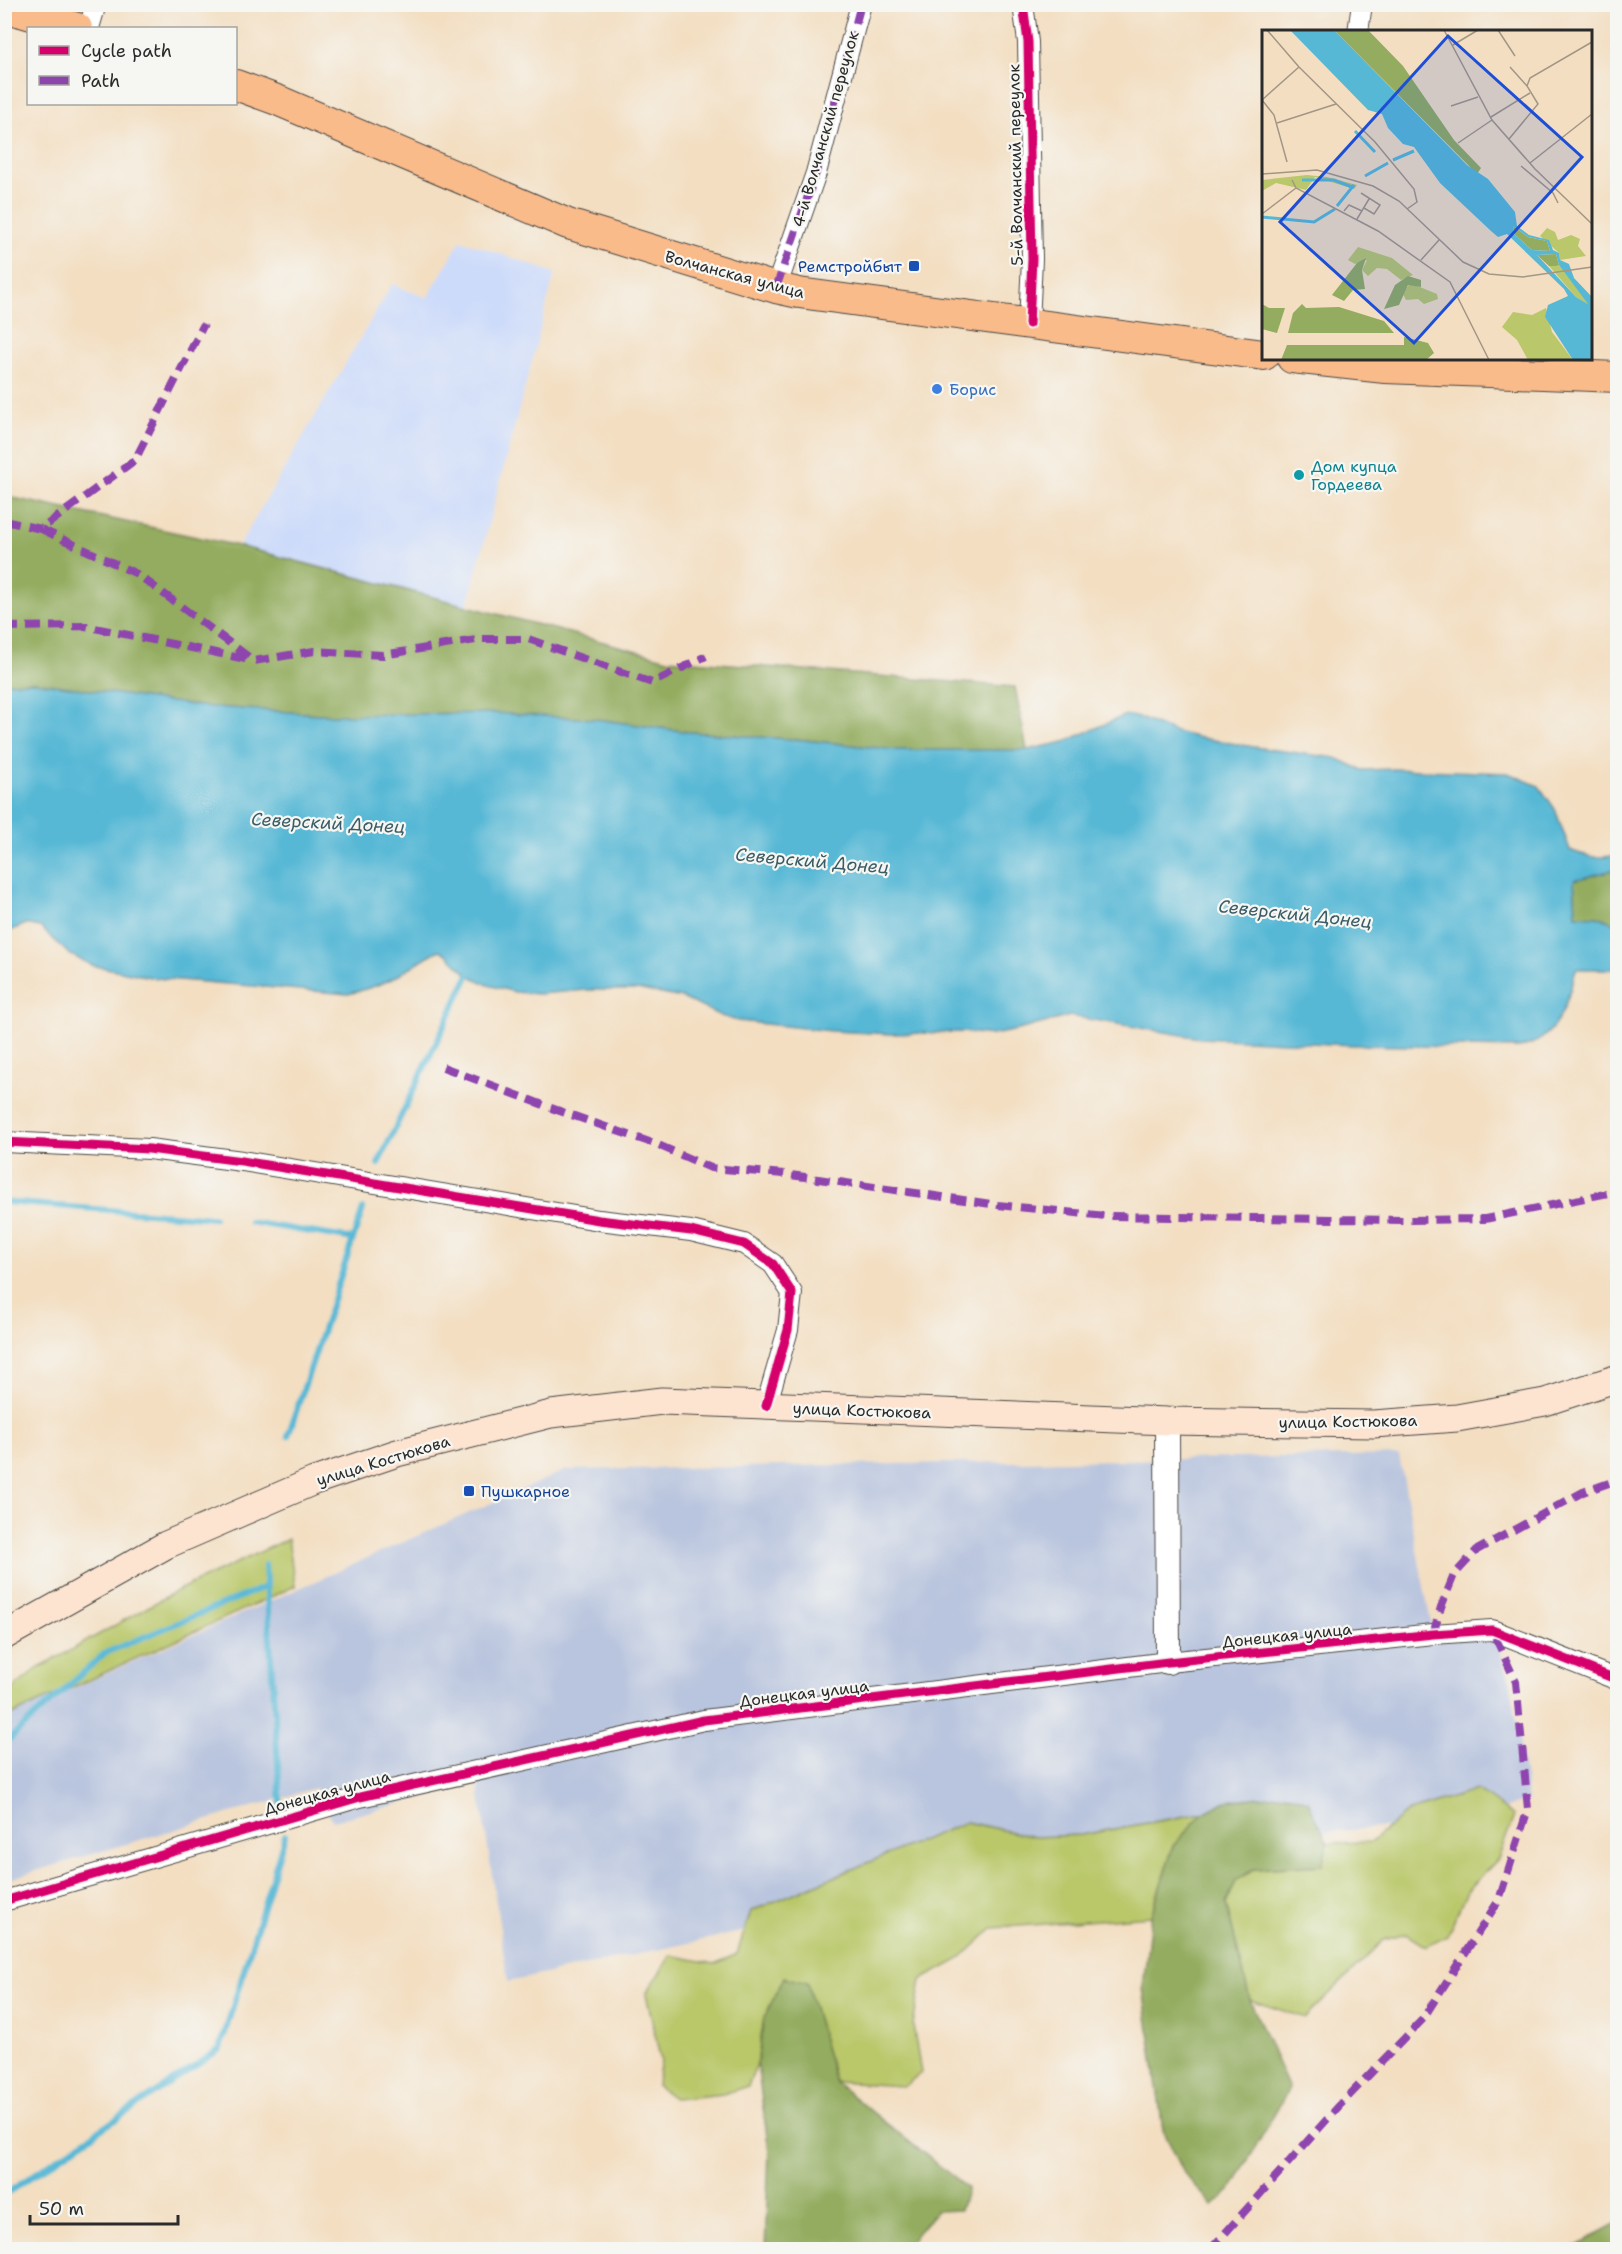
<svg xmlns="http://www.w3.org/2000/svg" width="1622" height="2254" font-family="'Shantell Sans',sans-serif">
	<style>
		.built { fill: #cddbfa }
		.industrial { fill: #b9c5de }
		.green { fill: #bac86b; stroke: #727a4b; stroke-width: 1.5 }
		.forest { fill: #93ac5f; stroke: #5f6c45; stroke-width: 1.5 }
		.water { fill: #56b8d5; stroke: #407280; stroke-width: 1.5 }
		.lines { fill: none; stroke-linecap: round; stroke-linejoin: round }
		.stream { stroke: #56b8d5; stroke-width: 6 }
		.minor-casing { stroke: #494642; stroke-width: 22 }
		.tertiary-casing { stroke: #494642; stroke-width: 26 }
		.secondary-casing { stroke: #494642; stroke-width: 29 }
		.primary-casing { stroke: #494642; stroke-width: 32 }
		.minor { stroke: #fff; stroke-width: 20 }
		.tertiary { stroke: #fff; stroke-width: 24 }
		.secondary { stroke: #fde4d1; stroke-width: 27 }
		.primary { stroke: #fabb8b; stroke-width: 30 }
		.quiet { stroke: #8e44ad; stroke-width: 8; stroke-dasharray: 15 8; stroke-linecap: butt }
		.cycleway-casing { stroke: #f6f6f2; stroke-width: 13 }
		.cycleway { stroke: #d6006c; stroke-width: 9 }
		.transit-dot { fill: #1a4fb4; stroke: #f6f6f2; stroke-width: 2 }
		.shop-dot { fill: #3f7fe0; stroke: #f6f6f2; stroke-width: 2 }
		.culture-dot { fill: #0f9aa8; stroke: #f6f6f2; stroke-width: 2 }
		.labels { text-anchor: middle; stroke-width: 4.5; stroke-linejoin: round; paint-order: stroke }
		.street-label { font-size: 16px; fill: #2b2b2b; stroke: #f6f6f2 }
		.transit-label { font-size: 16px; fill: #164399; stroke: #f6f6f2; text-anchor: end }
		.shop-label { font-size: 16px; fill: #366cbe; stroke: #f6f6f2; text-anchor: start }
		.culture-label { font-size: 16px; fill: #0d838f; stroke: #f6f6f2; text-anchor: start }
		.water-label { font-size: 18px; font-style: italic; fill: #3a5c66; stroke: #f6f6f2 }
		.inset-river { fill: none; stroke: #56b8d5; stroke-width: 3 }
		.inset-road { fill: none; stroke: #a39685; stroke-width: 1.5 }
		.view { fill: #1d4ed8; fill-opacity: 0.15; stroke: #1d4ed8; stroke-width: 3 }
		.inset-edge { fill: none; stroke: #2b2b2b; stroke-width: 3 }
	</style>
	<rect width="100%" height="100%" fill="#f6f6f2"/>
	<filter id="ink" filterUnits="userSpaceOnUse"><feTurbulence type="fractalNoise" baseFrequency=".0167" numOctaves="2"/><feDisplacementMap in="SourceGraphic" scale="12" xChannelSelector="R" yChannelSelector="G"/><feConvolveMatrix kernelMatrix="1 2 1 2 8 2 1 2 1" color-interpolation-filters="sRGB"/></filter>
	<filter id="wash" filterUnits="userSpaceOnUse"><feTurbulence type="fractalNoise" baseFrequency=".008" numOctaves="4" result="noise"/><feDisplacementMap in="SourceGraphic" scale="24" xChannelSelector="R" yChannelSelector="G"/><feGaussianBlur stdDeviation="1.35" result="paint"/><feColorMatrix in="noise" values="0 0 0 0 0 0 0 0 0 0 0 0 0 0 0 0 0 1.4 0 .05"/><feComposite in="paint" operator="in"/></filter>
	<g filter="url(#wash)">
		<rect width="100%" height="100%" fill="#f3dec1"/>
		<!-- built -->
		<path class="built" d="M461 240 555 273 467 606 239 546 392 284 427 298Z"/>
		<!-- industrial -->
		<path class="industrial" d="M1399 1455 1433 1634 1492 1630 1511 1683 1528 1800 1469 1822 902 1860 768 1926 508 1982 478 1783 333 1821 315 1788 5 1880 4 1719 566 1470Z"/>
		<!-- green -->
		<path class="green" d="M288 1539 295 1586 5 1718V1695L37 1669 178 1590Z
			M1477 1790 1514 1816 1498 1859 1467 1891 1447 1936 1426 1947 1406 1934 1384 1940 1305 2018 1250 2000 1226 1904 1236 1881 1255 1869 1322 1865 1328 1843 1371 1842 1407 1812Z
			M1203 1813 1173 1846 1151 1916 993 1928 960 1959 921 1980 913 2025 921 2073 904 2086 835 2082 807 1984 764 2018 757 2064 748 2086 723 2094 675 2099 656 2085 661 2062 646 1994 671 1955 715 1964 737 1954 751 1911 966 1822 1035 1837 1081 1835Z"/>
		<!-- forest -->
		<path class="forest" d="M4 496 239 546 668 659 1015 687 1027 750H898L804 740 689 732 595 719 445 713 392 716 334 715 200 706 34 682 5 683Z
			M1617 869V924L1597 916 1576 915 1574 880Z
			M1286 1794 1308 1801 1328 1843 1322 1865 1254 1869 1236 1881 1226 1904 1250 2000 1289 2089 1231 2190 1213 2206 1184 2173 1163 2130 1143 1988 1151 1916 1173 1846 1203 1813 1226 1801Z
			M784 1977 807 1983 835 2082 967 2188 960 2210 936 2211 904 2249H765L769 2151 757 2064 764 2018Z
			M1617 2224V2249H1570Z"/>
		<!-- water -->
		<path class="water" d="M34 682 200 706 334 715 493 713 595 719 689 732 804 740 898 750H1027L1064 742 1126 715 1140 718 1172 731 1196 737 1254 747 1336 758 1362 770 1393 769 1508 773 1539 786 1555 809 1570 850C1587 857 1599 859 1617 855V869L1574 880 1576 915 1597 916 1617 924V969H1576C1569 994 1564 1021 1542 1038 1536 1043 1527 1045 1520 1048L1355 1045 1200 1038 1070 1016 1018 1030 992 1035 965 1032 891 1034 831 1031 738 1021 721 1016 682 998 641 990H587L538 994 515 992 488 985 468 975 447 954 440 950C426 956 415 965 402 973 385 984 367 989 348 994L155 978 91 965 69 954 40 927 26 924 5 933V683Z"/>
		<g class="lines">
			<!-- stream -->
			<path class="stream" d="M378 1164 471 970
				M4 1202 214 1218
				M250 1222 353 1239
				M288 1436 363 1209
				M265 1565 281 1809
				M4 1744 105 1653 267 1586
				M4 2195 220 2049 285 1835"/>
		</g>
	</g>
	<g filter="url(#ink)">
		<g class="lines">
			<defs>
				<path id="minor" d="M1023 4 1028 42 1032 259 1029 324
					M89 28 96 4
					M1358 32 1362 4
					M776 288 816 173 861 4
					M4 1142 149 1149 242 1161 599 1220 691 1231 744 1244 773 1264 792 1293 788 1330 766 1406
					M4 1901 360 1797 704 1720 1168 1662 1433 1634 1492 1630 1618 1680"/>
				<path id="tertiary" d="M1167 1421 1168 1662"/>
				<path id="secondary" d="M4 1636 166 1545 314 1481 397 1453 551 1414 662 1401 1167 1421 1373 1424 1457 1418 1545 1402 1618 1378"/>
				<path id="primary" d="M4 7 77 28
					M236 85 277 100 568 224 776 288 799 293 1264 355
					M1292 358 1385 368 1618 377"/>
			</defs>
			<!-- minor casing -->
			<use href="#minor" class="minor-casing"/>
			<!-- tertiary casing -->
			<use href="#tertiary" class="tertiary-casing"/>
			<!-- secondary casing -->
			<use href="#secondary" class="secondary-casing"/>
			<!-- primary casing -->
			<use href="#primary" class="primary-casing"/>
			<!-- minor -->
			<use href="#minor" class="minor"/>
			<!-- tertiary -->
			<use href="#tertiary" class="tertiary"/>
			<!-- secondary -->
			<use href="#secondary" class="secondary"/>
			<!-- primary -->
			<use href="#primary" class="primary"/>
			<!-- quiet -->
			<path class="quiet" d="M776 288 816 173 861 4
				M4 521 41 529 135 460 204 324
				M41 529 137 574 254 661 314 651 383 655 482 639H528L652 683 706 656
				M4 627 85 626 250 660
				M443 1067 554 1109 658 1145 711 1168 784 1174 998 1205 1106 1216 1407 1220 1485 1219 1618 1191
				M1433 1634 1441 1607 1454 1575 1477 1550 1583 1492 1618 1480
				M1210 2250 1339 2106 1422 2020 1499 1900 1528 1809 1516 1682 1492 1630"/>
			<defs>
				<path id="cycleway" d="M1023 4 1028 42 1032 259 1029 324
					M4 1142 149 1149 242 1161 599 1220 691 1231 744 1244 773 1264 792 1293 788 1330 766 1406
					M4 1901 360 1797 704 1720 1168 1662 1433 1634 1492 1630 1618 1680"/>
			</defs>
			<!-- cycleway casing -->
			<use href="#cycleway" class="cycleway-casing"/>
			<!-- cycleway -->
			<use href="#cycleway" class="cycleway"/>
		</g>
	</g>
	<!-- markers -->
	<g class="transit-dot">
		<rect x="908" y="260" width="12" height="12" rx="3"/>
		<rect x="463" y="1485" width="12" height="12" rx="3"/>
	</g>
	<circle class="shop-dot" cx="937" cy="389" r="6"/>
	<circle class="culture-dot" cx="1299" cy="475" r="6"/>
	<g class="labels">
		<!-- street labels -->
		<g class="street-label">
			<text transform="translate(825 129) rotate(-74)" y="6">4-й Волчанский переулок</text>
			<text transform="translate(1015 165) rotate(-91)" y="6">5-й Волчанский переулок</text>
			<text transform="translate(735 274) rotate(15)" y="6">Волчанская улица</text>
			<text transform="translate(862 1410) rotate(2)" y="6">улица Костюкова</text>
			<text transform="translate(1348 1421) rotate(-1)" y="6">улица Костюкова</text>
			<text transform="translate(383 1460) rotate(-17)" y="6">улица Костюкова</text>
			<text transform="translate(1287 1635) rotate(-6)" y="6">Донецкая улица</text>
			<text transform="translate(804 1693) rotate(-7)" y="6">Донецкая улица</text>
			<text transform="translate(327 1792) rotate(-15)" y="6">Донецкая улица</text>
		</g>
		<!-- transit labels -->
		<g class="transit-label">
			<text x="902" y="272">Ремстройбыт</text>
			<text x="481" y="1497" text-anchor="start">Пушкарное</text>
		</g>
		<!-- shop labels -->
		<g class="shop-label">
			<text x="949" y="395">Борис</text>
		</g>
		<!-- culture labels -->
		<g class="culture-label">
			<text x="1311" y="472">Дом купца<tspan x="1311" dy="18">Гордеева</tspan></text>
		</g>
		<!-- water labels -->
		<g class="water-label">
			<text transform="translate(328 823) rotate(3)" y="6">Северский Донец</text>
			<text transform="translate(812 861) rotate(5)" y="6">Северский Донец</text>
			<text transform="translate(1295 914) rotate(6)" y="6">Северский Донец</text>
		</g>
	</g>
	<!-- overview -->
	<g transform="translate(1262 30)">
		<rect width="330" height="330" fill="#f3dec1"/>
		<path d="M45 145 65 147 95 155 92 159 53 147 44 160 14 153 0 161V150ZM285 198 293 202 296 210 309 205 318 209 316 216 324 226 298 230 297 223 278 206ZM96 217 130 228 151 245 139 250 125 239 115 238 106 246 100 240 105 230 93 234 86 230ZM297 235 326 270V274L314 267 287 236ZM148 253 175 264 176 269 162 274 156 269 144 270 141 264ZM284 278 290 302 311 330H266L255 310 240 297 251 282 270 285Z" fill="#bac86b"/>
		<path d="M72 0H106L141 36 192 110 219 138 215 144ZM251 196 266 207 285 211 288 221 270 220 252 204ZM294 224 297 235 294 236H287L275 225ZM104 228 100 240 103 259 91 260 82 271 70 265 95 233ZM146 246 159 250V257L146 255 137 275 122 279 133 255ZM0 274 7 278H23L15 303 0 299ZM40 274 44 278 77 277 122 291 132 303H26L31 283ZM142 307 166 313 172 323 164 330H19L25 315H142Z" fill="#93ac5f"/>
		<path d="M28 0H72L205 135 226 149 253 182 255 196 267 205 287 210 291 220 297 223 298 230 307 234 312 248 330 267V330H311L283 287 286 275 306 266 302 259 245 204 236 207 229 201 178 153 152 117 141 114 126 98 120 84 106 80ZM251 196 266 207 285 211 288 221 270 220 252 204ZM294 224 297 235 326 274 314 267 275 225Z" fill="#56b8d5" fill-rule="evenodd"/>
		<path class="inset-river" d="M93 101 113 122M131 130 152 121M103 146 126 133M40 150H72L90 157M75 176 92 155M0 187 52 192 73 179"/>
		<path class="inset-road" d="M5 0 37 37M182 0 230 90 273 139 330 194M236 0 253 26M191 15 216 0M248 37 265 56M0 70 37 37 113 112 152 159 155 172 145 179M0 70 12 85 25 132M189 76 216 67M229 87 268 63M15 93 74 74M247 109 276 74 265 56 268 48 330 12M196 113 230 90M268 133 330 84M259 136 291 163 296 173M0 144 55 140 111 156 137 171 201 232 227 244 261 247 330 237M30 150 34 158 116 201 188 252 227 330M99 163 118 175 112 184 102 178M82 181 87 175 100 181M0 184 34 158M95 189 107 169M159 230 177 210"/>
		<path class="view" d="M186 6 320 127 152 313 18 192Z"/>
		<rect width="330" height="330" class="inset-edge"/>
	</g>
	<!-- margin -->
	<rect width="1622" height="2254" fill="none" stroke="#f6f6f2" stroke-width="24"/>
	<!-- legend -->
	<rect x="27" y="27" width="210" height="78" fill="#f6f6f2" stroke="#a5a5a2" stroke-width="1.5"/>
	<rect x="39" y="46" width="30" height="9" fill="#d6006c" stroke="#a5a5a2" stroke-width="1.5"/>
	<text x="81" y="57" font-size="18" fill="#2b2b2b">Cycle path</text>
	<rect x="39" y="76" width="30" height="9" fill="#8e44ad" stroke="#a5a5a2" stroke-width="1.5"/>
	<text x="81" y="87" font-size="18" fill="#2b2b2b">Path</text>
	<!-- scale -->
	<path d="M30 2215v9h148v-9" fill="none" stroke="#2b2b2b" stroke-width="3"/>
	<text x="39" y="2215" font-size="18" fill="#2b2b2b" stroke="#f6f6f2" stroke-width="4.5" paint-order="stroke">50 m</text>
</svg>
